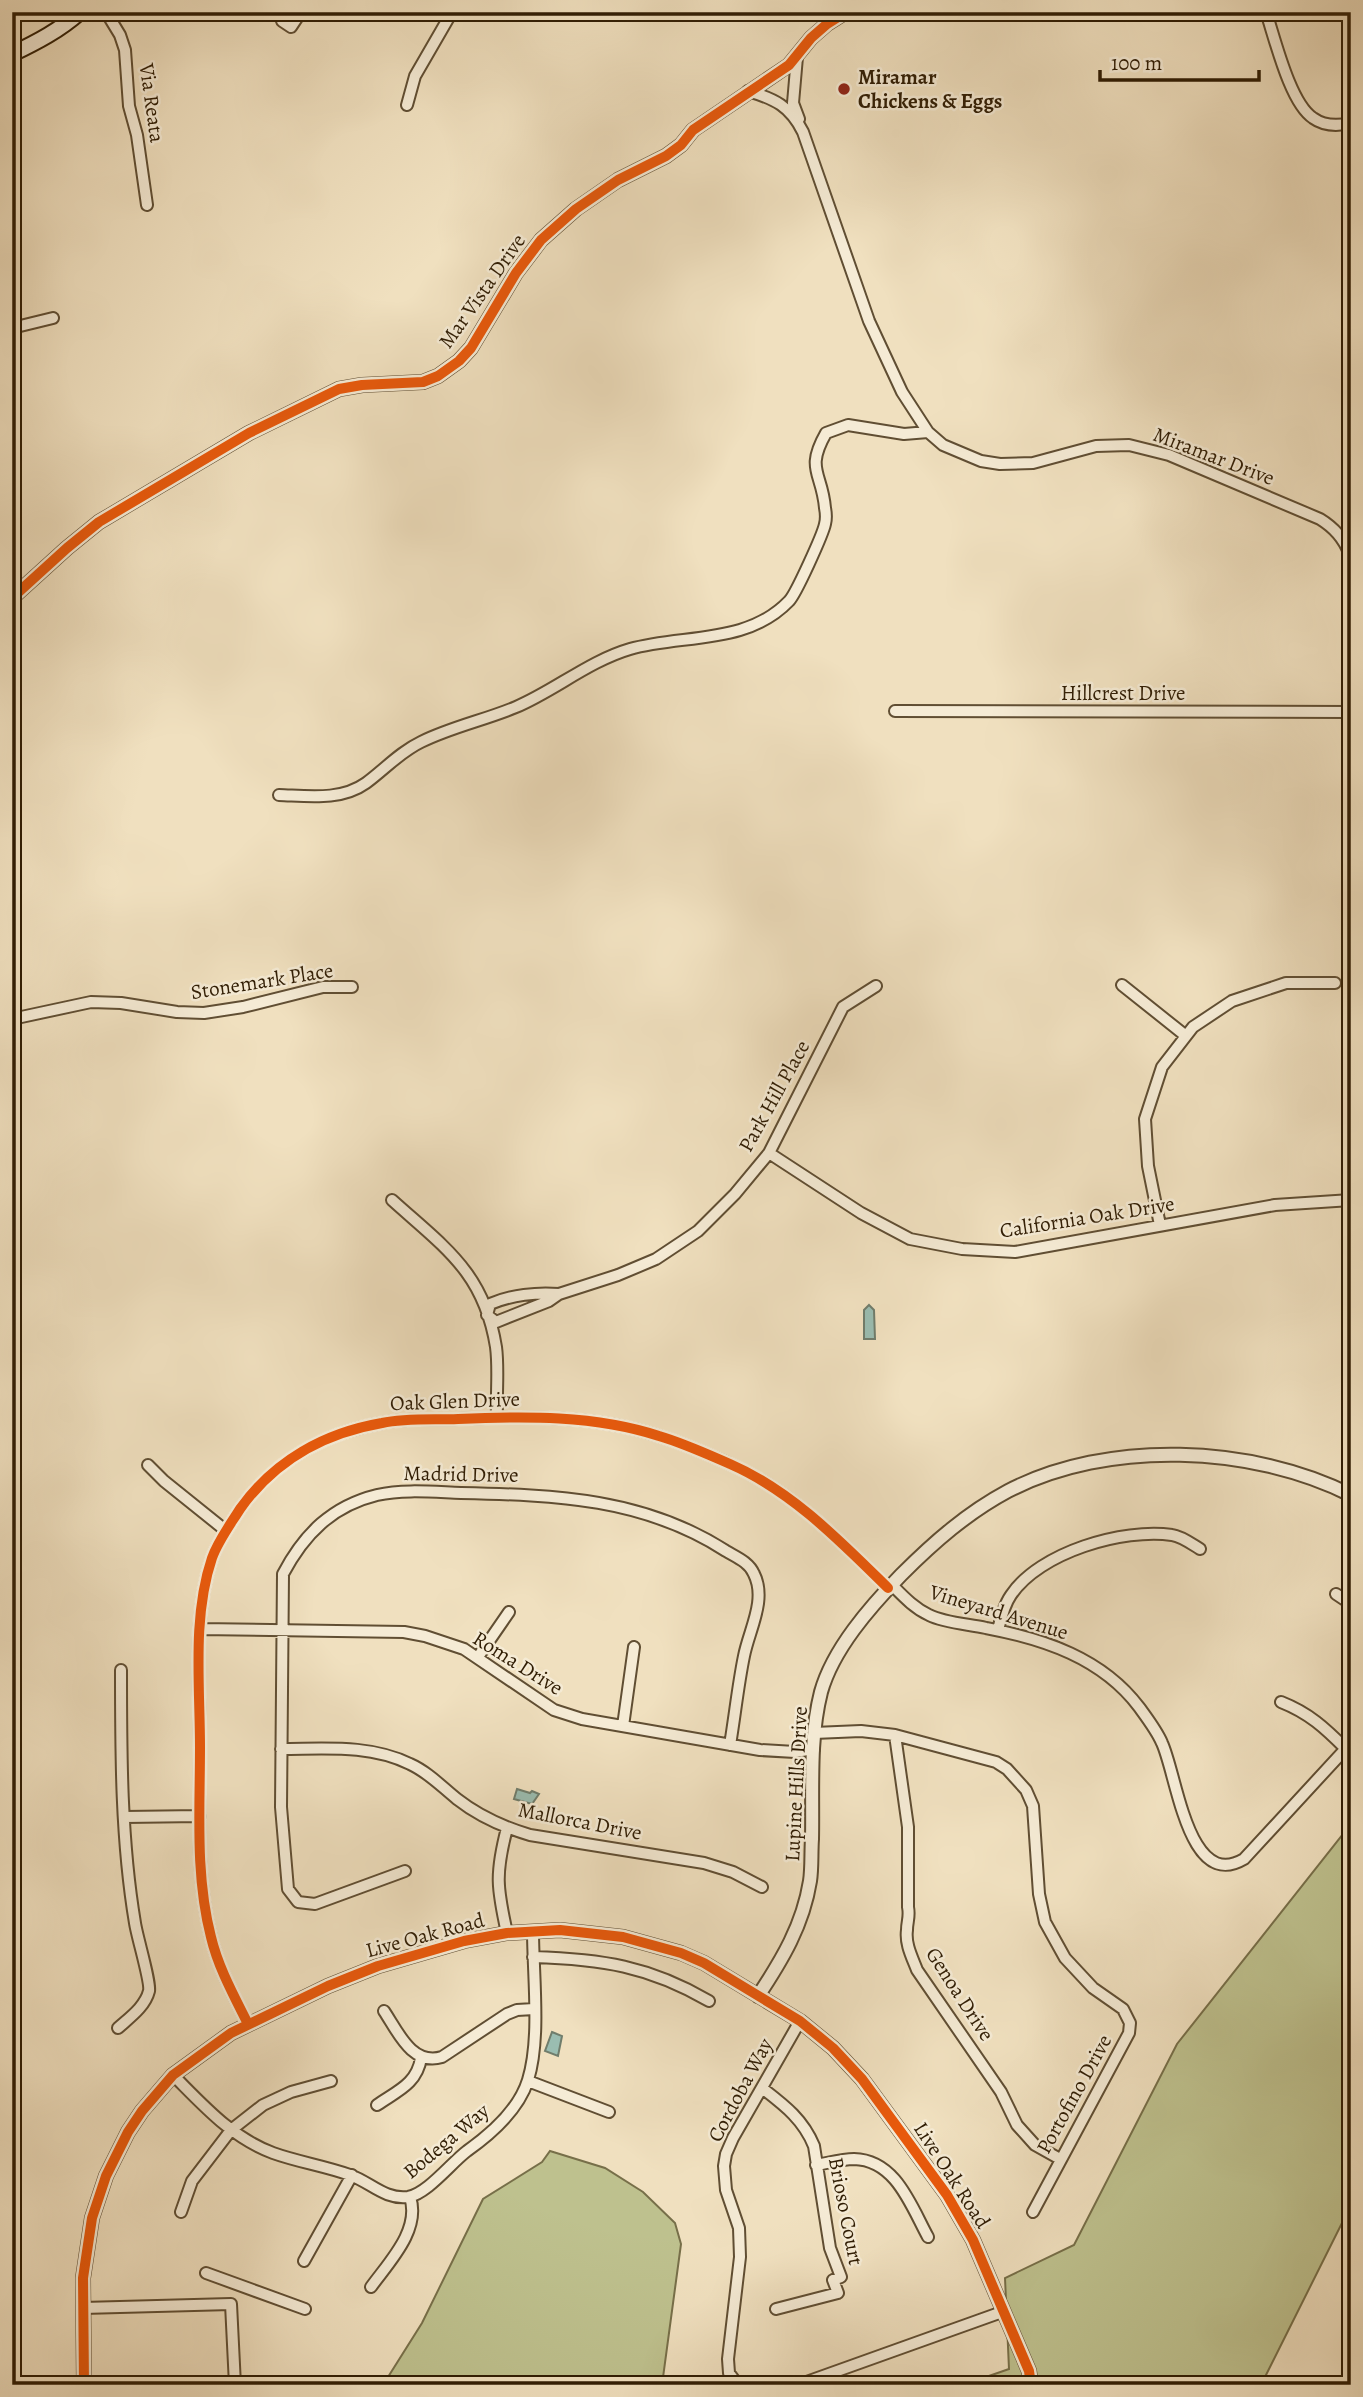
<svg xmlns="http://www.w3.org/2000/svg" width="1363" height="2397" font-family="Alegreya,serif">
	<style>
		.green { fill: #bec18e; stroke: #776f49; stroke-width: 2 }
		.water { fill: #9abdb1; stroke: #707d6c; stroke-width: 2 }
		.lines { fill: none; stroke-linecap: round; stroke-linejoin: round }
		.minor-casing { stroke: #604e33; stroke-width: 14 }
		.tertiary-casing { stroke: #604e33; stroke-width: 16 }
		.secondary-casing { stroke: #301d04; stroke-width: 18 }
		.minor { stroke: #f5ebd5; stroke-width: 10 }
		.tertiary { stroke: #f5ebd5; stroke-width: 12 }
		.secondary { stroke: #f5ebd5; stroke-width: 14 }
		.cycleway-casing { stroke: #f5ebd5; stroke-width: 15 }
		.cycleway { stroke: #e8590c; stroke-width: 10 }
		.poi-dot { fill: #8f2418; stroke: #f5ebd5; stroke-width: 2.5 }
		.labels { text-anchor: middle; stroke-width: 5; stroke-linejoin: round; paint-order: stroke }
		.poi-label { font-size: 21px; font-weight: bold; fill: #301d04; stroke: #f5ebd5; text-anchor: start }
		.street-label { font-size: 21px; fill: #301d04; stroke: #f5ebd5 }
	</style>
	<rect width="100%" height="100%" fill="#f0e0bf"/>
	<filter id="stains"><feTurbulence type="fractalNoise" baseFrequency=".00286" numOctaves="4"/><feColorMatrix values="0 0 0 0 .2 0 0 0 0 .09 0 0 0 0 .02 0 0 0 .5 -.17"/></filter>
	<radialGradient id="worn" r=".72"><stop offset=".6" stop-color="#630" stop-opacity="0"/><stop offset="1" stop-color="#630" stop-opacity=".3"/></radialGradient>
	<!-- green -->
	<path class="green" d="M1351 1824V2205L1261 2385H963L1009 2369 1005 2278 1074 2245 1177 2044Z
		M550 2151 605 2168 643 2192 675 2223 681 2244 662 2385H383L422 2323 483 2199 542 2162Z"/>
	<!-- water -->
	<path class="water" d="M869 1305 874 1310 875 1339H864V1310Z
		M517 1789 530 1793 532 1791 539 1794 532 1804 514 1799Z
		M552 2032 562 2036 558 2056 545 2051Z"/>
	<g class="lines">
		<defs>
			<path id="minor" d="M106 12 120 35 125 50 129 106 137 135 147 205
				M1266 12C1275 39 1290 103 1313 118 1324 126 1338 126 1351 123
				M282 21 291 27 301 12
				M797 57 793 103 799 119
				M748 91C775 99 790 106 803 132L869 321 902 392 928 432 943 445 981 461 1000 464 1033 463 1096 446 1129 445 1169 455 1320 519C1333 527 1344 539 1349 553L1351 628
				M407 105 415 76 452 12
				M12 328 53 318
				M895 711 1351 712
				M279 795C308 796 341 801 366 783 385 769 400 752 421 742 451 727 485 720 516 707 554 691 589 661 630 649 683 634 747 645 789 601 796 594 823 534 825 524 826 520 826 513 825 508 822 472 805 470 826 433L848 425 904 434 928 432
				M1122 985 1186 1036
				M12 1019 91 1002 121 1003 177 1012 204 1013 243 1007 323 987H352
				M769 1153 861 1213 910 1239 962 1249 1015 1252 1275 1205 1351 1200
				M392 1200C444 1247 484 1272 496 1347 499 1369 496 1395 497 1418
				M1160 1225 1148 1166 1145 1119 1162 1067 1193 1027 1232 1001 1286 983H1335
				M559 1294C537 1292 511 1295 490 1304L487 1315 496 1322 549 1301 559 1294 618 1275 656 1259 698 1231 735 1194 769 1153 843 1007 876 986
				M148 1465 164 1481 225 1530
				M892 1585C903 1596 914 1608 929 1615 945 1623 968 1624 986 1628 1044 1639 1102 1658 1139 1707 1147 1718 1157 1731 1162 1743 1177 1775 1188 1892 1244 1859L1351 1743
				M1336 1594 1351 1604
				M200 1629 404 1632 425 1636 464 1649 554 1710 582 1719 760 1750 795 1752 814 1749
				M998 1630C1001 1618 1004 1605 1011 1595 1040 1552 1123 1528 1172 1535 1181 1536 1192 1544 1200 1549
				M478 1657 509 1612
				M1281 1702C1309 1713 1325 1728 1346 1749
				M623 1726 634 1647
				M814 1733 861 1731 895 1735 996 1762 1007 1769 1026 1790 1033 1806 1039 1894 1045 1922 1065 1958 1093 1988 1123 2009 1130 2023 1129 2033 1033 2212
				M895 1735 908 1827V1907C910 1917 907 1921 907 1930 905 1944 912 1957 917 1970L1001 2092 1017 2125 1035 2145 1060 2159
				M281 1749C324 1749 369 1744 410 1764 428 1772 442 1787 457 1799 480 1817 503 1827 530 1835L704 1863 733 1872 762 1887
				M125 1817 200 1816
				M507 1828C495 1874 497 1888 507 1933
				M405 1871 315 1904 298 1902 288 1889 281 1807 283 1574C304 1534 332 1506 377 1495 404 1489 433 1492 461 1493 556 1495 644 1498 726 1551 736 1557 749 1562 754 1574 767 1600 749 1630 744 1656 738 1685 735 1715 730 1745
				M533 1957C601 1959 649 1966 709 2001
				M384 2011C398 2032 412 2066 442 2057L507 2014 517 2010 534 2009
				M248 2024C234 1996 218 1967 211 1937 195 1875 200 1810 200 1747 200 1686 192 1617 212 1558 218 1541 230 1525 240 1509 274 1461 324 1433 382 1423 406 1418 433 1420 458 1419 524 1416 595 1415 659 1436 683 1443 707 1454 730 1464 792 1491 841 1542 888 1588
				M118 2028C129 2018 145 2007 149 1991 151 1982 137 1937 135 1923 121 1840 121 1754 121 1670
				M173 2075C203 2105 232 2138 273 2153 298 2162 325 2166 350 2175 370 2182 385 2200 408 2197 427 2194 451 2163 467 2151 491 2134 519 2109 528 2080 541 2038 533 1976 533 1931
				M528 2081 609 2112
				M762 2088C784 2105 803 2119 814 2146L830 2248 841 2277 833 2280 838 2293 776 2309
				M377 2105C397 2091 417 2084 421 2058
				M816 2165C828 2163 842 2159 854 2159 896 2160 911 2206 928 2237
				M181 2212 192 2181 231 2130 263 2105 291 2092 331 2081
				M304 2261 352 2175
				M206 2273 305 2309
				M371 2287C389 2262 421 2230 410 2197
				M83 2308 231 2304 235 2385
				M738 2385 729 2373 728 2359 740 2257 739 2228 726 2190 724 2166 726 2154 733 2138 800 2021
				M798 2385 1002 2312
				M1348 2385 1351 2383"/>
			<path id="tertiary" d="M12 598 67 548 99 522 249 433 339 389 362 385 423 382 438 376 459 361 471 348 516 273 541 240 576 209 618 180 666 156 681 145 693 130 789 65 811 38 827 24 846 12
				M758 1996C782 1960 803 1925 810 1881 812 1868 811 1853 812 1839 813 1791 809 1739 821 1692 833 1649 870 1607 901 1575 934 1542 967 1513 1008 1491 1108 1439 1252 1445 1351 1495
				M84 2385 83 2278 92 2218 106 2176 128 2132 142 2111 173 2075 231 2033 328 1986 378 1966 464 1941 507 1933 560 1930 623 1937 681 1953 704 1963 800 2021 833 2048 862 2079 947 2195 973 2240 1029 2371 1031 2385"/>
			<path id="secondary" d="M12 54C37 42 60 30 80 12"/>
		</defs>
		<!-- minor casing -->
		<use href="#minor" class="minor-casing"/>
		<!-- tertiary casing -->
		<use href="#tertiary" class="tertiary-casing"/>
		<!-- secondary casing -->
		<use href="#secondary" class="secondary-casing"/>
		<!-- minor -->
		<use href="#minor" class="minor"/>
		<!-- tertiary -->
		<use href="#tertiary" class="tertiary"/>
		<!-- secondary -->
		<use href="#secondary" class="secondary"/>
		<defs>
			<path id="cycleway" d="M12 598 67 548 99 522 249 433 339 389 362 385 423 382 438 376 459 361 471 348 516 273 541 240 576 209 618 180 666 156 681 145 693 130 789 65 811 38 827 24 846 12
				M248 2024C234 1996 218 1967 211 1937 195 1875 200 1810 200 1747 200 1686 192 1617 212 1558 218 1541 230 1525 240 1509 274 1461 324 1433 382 1423 406 1418 433 1420 458 1419 524 1416 595 1415 659 1436 683 1443 707 1454 730 1464 792 1491 841 1542 888 1588
				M84 2385 83 2278 92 2218 106 2176 128 2132 142 2111 173 2075 231 2033 328 1986 378 1966 464 1941 507 1933 560 1930 623 1937 681 1953 704 1963 800 2021 833 2048 862 2079 947 2195 973 2240 1029 2371 1031 2385"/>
		</defs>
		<!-- cycleway casing -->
		<use href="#cycleway" class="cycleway-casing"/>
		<!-- cycleway -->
		<use href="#cycleway" class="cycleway"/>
	</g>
	<!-- markers -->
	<circle class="poi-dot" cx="844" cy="89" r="7"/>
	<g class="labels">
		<!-- poi labels -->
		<g class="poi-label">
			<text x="858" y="84">Miramar<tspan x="858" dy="24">Chickens &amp; Eggs</tspan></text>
		</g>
		<!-- street labels -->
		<g class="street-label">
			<text transform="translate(152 103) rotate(82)" y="7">Via Reata</text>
			<text transform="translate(482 291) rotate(-55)" y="7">Mar Vista Drive</text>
			<text transform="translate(1214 456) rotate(21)" y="7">Miramar Drive</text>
			<text x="1123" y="700">Hillcrest Drive</text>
			<text transform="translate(262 981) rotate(-9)" y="7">Stonemark Place</text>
			<text transform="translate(774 1096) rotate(-61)" y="7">Park Hill Place</text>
			<text transform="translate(1087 1217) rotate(-9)" y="7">California Oak Drive</text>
			<text transform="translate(455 1401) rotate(-2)" y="7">Oak Glen Drive</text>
			<text transform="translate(461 1474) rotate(1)" y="7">Madrid Drive</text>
			<text transform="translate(999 1612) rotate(17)" y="7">Vineyard Avenue</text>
			<text transform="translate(518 1663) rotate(32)" y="7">Roma Drive</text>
			<text transform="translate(796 1784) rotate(-87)" y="7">Lupine Hills Drive</text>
			<text transform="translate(580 1821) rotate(11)" y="7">Mallorca Drive</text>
			<text transform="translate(425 1935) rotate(-15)" y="7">Live Oak Road</text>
			<text transform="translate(960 1994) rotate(57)" y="7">Genoa Drive</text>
			<text transform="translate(740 2090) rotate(-62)" y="7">Cordoba Way</text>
			<text transform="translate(1074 2094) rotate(-61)" y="7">Portofino Drive</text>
			<text transform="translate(446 2141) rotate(-40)" y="7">Bodega Way</text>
			<text transform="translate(952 2175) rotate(57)" y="7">Live Oak Road</text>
			<text transform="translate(846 2211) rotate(79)" y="7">Brioso Court</text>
		</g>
	</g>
	<!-- margin -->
	<rect width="1363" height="2397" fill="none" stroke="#f0e0bf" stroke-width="42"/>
	<rect x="14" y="14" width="1335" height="2369" fill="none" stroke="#301d04" stroke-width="3.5"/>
	<rect x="21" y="21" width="1321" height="2355" fill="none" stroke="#301d04" stroke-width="2"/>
	<!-- scale -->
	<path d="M1100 70v10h159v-10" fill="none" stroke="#301d04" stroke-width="3.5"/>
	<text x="1111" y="70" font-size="21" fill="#301d04" stroke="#f5ebd5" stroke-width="5" paint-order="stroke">100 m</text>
	<rect width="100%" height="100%" filter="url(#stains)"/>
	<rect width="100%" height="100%" fill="url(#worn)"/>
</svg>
